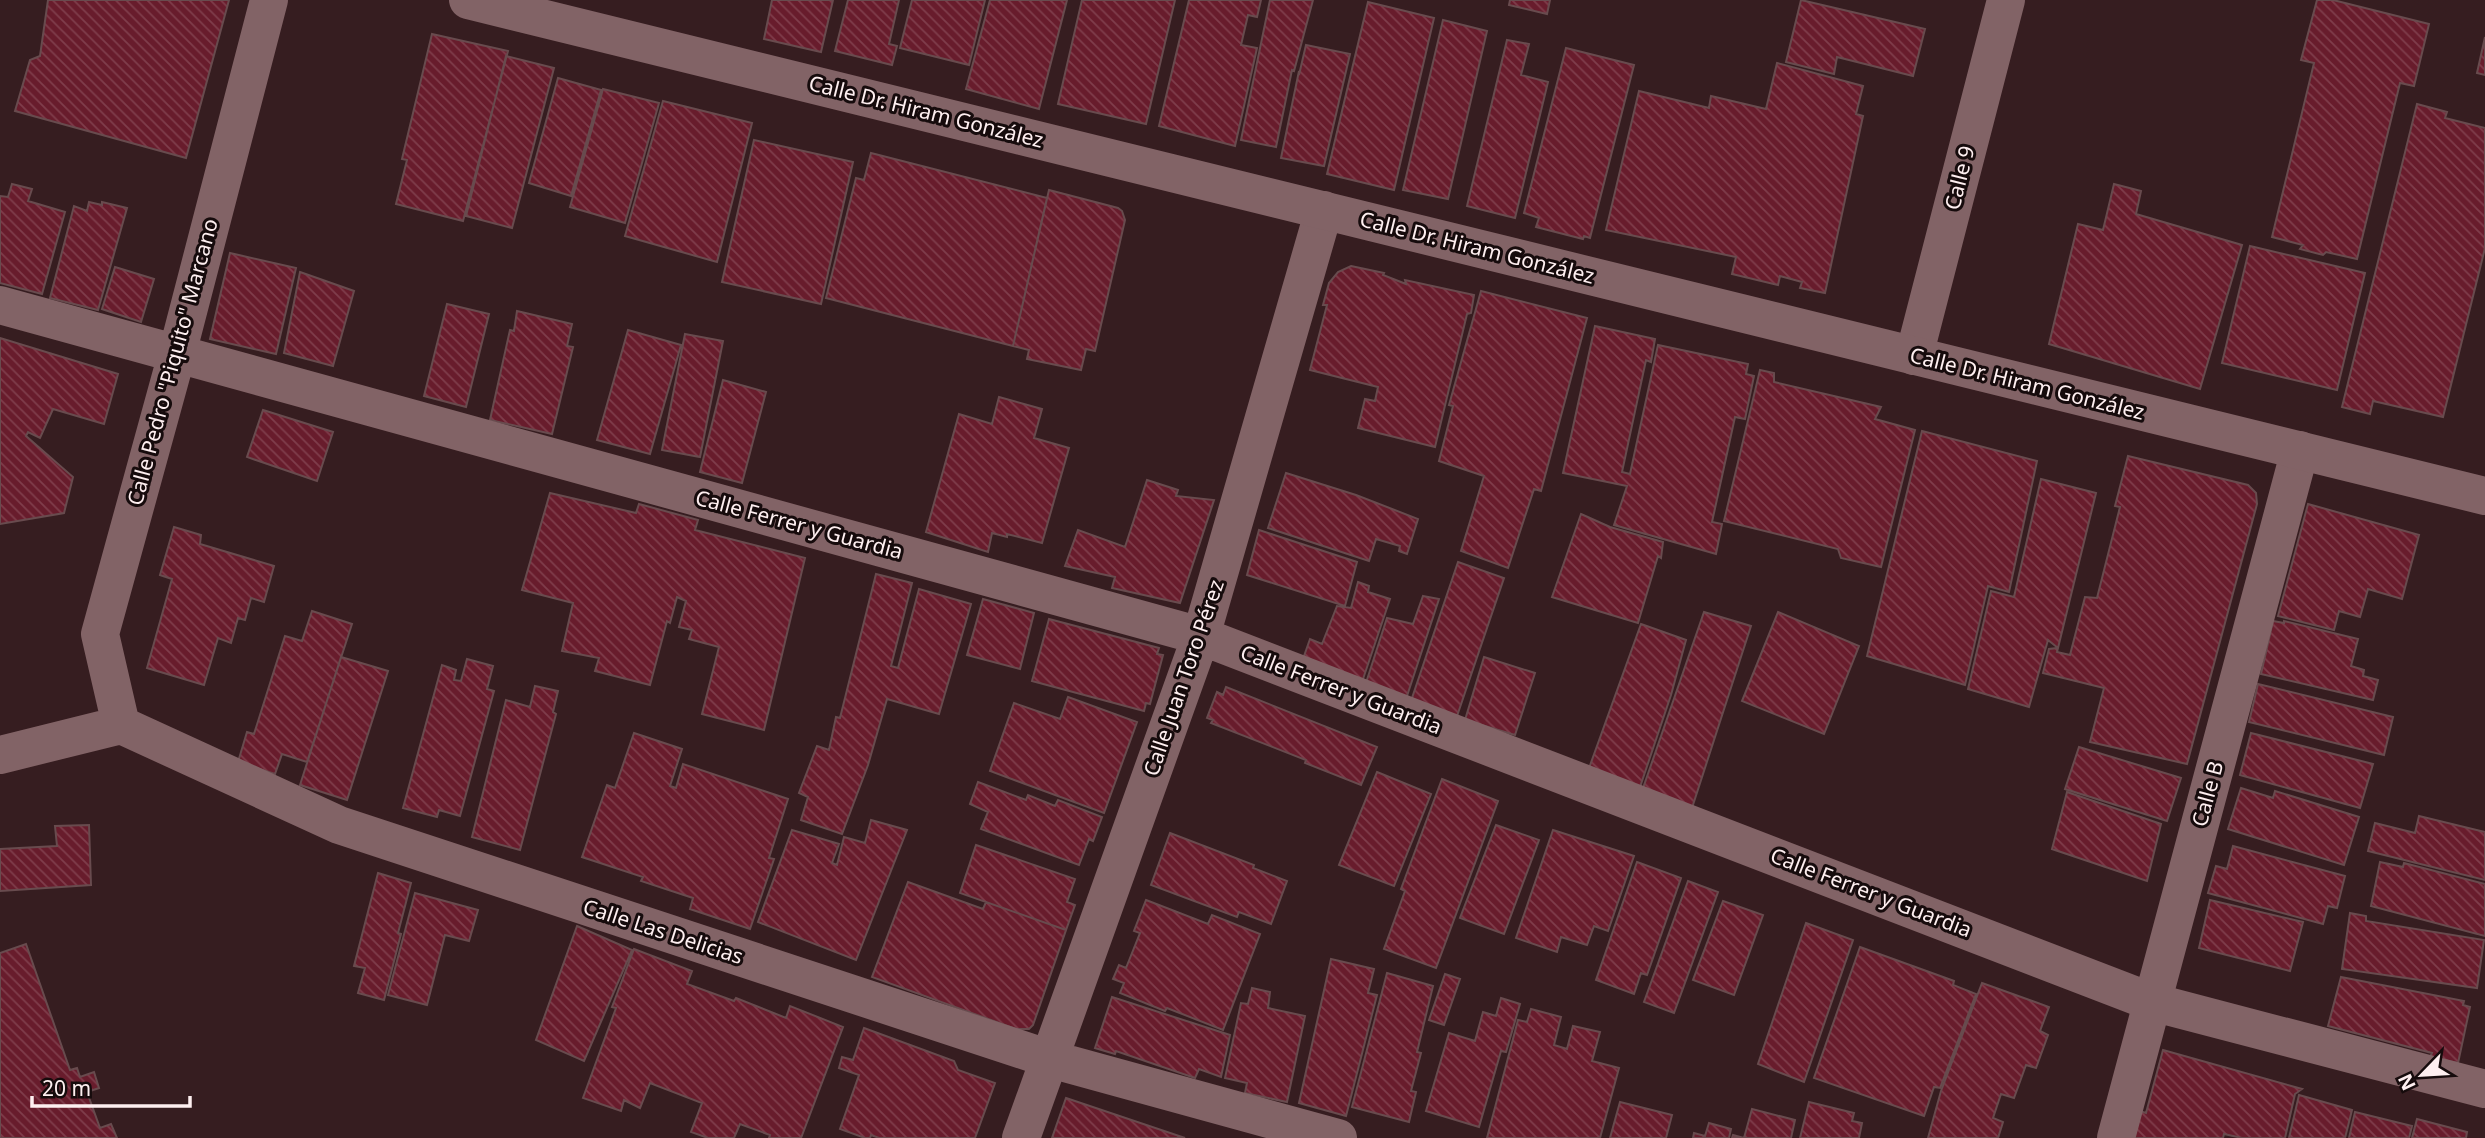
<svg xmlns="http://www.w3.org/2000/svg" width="2485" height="1138" font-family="'Noto Sans',sans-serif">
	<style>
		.building { fill: url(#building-back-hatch); stroke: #684b4e; stroke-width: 2 }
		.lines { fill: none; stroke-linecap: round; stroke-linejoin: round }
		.minor { stroke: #826366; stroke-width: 38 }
		.tertiary { stroke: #826366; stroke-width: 38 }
		.labels { text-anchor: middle; stroke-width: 6; stroke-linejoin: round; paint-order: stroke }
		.street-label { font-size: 21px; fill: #feeff0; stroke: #160b0c }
	</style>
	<defs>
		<pattern id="building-back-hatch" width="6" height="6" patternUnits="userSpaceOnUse" patternTransform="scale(1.75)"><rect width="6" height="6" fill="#681c2c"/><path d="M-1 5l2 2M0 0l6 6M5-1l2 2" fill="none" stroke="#7f3d4b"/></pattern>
	</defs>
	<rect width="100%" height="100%" fill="#361d20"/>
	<!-- building -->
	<path class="building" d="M48 0H229L186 158 15 111 30 60 40 56Z
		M772 0H833L821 52 764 39Z
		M848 0H899L889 44 897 46 892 65 835 51Z
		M912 0H985L969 65 900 48Z
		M990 0H1067L1039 109 966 89Z
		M1082 0H1175L1146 124 1058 104Z
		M1189 0H1261L1257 17 1248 15 1241 45 1257 48 1235 146 1159 126Z
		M1270 0H1313L1294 71 1292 70 1276 147 1241 140Z
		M1510 0H1550L1547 14 1509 5Z
		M1801 0 1925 29 1913 76 1837 57 1834 74 1786 62Z
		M2317 0H2333L2429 24 2414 86 2400 83 2357 259 2326 252 2323 255 2300 249 2303 245 2272 237 2314 63 2301 60Z
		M1368 2 1434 18 1394 190 1327 174Z
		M1443 20 1487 31 1448 199 1403 190Z
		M432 34 508 51 463 221 396 204 407 160 402 159Z
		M2485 37V75L2477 73Z
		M1507 40 1529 44 1521 75 1548 82 1515 218 1467 206Z
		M1306 45 1350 54 1324 166 1281 158 1299 71V75Z
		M1566 48 1634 65 1590 238 1584 236 1583 239 1536 227 1539 218 1524 213Z
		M506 56 554 68 512 228 466 216Z
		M1777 63 1863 86 1856 114 1863 116 1825 293 1800 288 1802 282 1780 276 1778 285 1732 274 1736 257 1606 230 1639 91 1709 108 1711 96 1766 109Z
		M558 78 601 90 571 196 529 183Z
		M603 89 659 103 625 223 570 207Z
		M663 101 752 123 717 262 625 236Z
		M2417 104 2447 112 2445 118 2485 128V248L2443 417 2373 401 2370 414 2342 407Z
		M754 140 853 162 821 304 722 282Z
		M871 153 1047 198 1013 346 826 298 856 178 864 180Z
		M12 184 32 189 28 201 65 212 42 294 0 283V196L8 197Z
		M2114 184 2141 191 2136 214 2242 245 2200 389 2049 344 2078 224 2103 230Z
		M1049 190 1118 208 1122 211 1125 220 1095 351 1086 349 1081 370 1027 359 1029 350 1013 346Z
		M89 202 102 205V202L127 208 98 310 50 298 74 206 87 211Z
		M2250 246 2365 273 2337 390 2222 363Z
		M230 253 296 268 276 354 210 339Z
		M1351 266 1384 273 1383 275 1406 284 1405 280 1474 295 1471 313 1467 314 1435 447 1358 428 1365 399 1375 401 1378 387 1310 370 1327 305H1323L1329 283 1338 272Z
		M115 267 154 279 141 322 102 309Z
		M300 272 354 291 333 366 284 353Z
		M1481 291 1587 318 1541 491 1534 489 1508 568 1461 551 1484 476 1439 461 1453 406 1449 405Z
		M447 304 489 314 466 407 424 396Z
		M517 311 572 324 567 346 573 347 552 434 490 420 510 330 514 331Z
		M1595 326 1655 339 1651 362 1646 360 1622 472 1630 474 1658 345 1748 364 1746 374 1754 376 1745 419 1735 417 1712 522 1722 524 1716 554 1614 525 1627 486 1563 473Z
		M628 330 681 345 650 454 597 440Z
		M685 334 723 341 700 457 662 450Z
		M0 338 118 374 104 424 53 409 40 438 28 432 26 436 73 477 64 513 0 524Z
		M1760 370 1774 373V382L1881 407 1875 419 1915 430 1881 567 1841 558 1838 549 1724 521Z
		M723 380 766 392 742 483 700 472Z
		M999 397 1042 409 1034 438 1069 448 1042 543 1007 534V537L992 533 988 552 926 532 959 414 992 424Z
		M263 410 333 432 317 481 247 457Z
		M1922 431 2037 461 2009 592 1988 586 1965 685 1867 656Z
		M2128 456 2248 485 2256 493 2257 504 2187 764 2090 742 2104 688 2043 673 2049 649 2058 648 2057 652 2070 655 2085 597 2097 598 2120 507 2115 506Z
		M1286 473 1356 495 1418 519 1407 554 1399 551 1400 546 1376 539 1369 561 1268 528Z
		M2041 479 2096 493 2058 648 2048 640 2029 707 1968 689 1991 591 2014 597Z
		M1147 480 1178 490 1176 496 1214 500 1180 603 1112 588 1115 577 1065 566 1078 530 1125 547Z
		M550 493 636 513 639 504 698 520 695 530 805 558 764 730 702 714 719 647 689 639 692 630 679 627 686 601 677 597 670 623 667 621 650 685 595 671 599 658 562 651 573 603 522 590Z
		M2308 504 2419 535 2402 599 2368 589 2360 617 2339 611 2334 630 2278 616Z
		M1581 514 1610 527 1663 542 1661 558 1658 556 1638 623 1552 597Z
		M174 527 201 535 200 544 274 566 264 602 251 598 245 620 238 618 231 643 218 638 204 685 147 668 172 579 160 575Z
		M1259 530 1357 562 1345 606 1247 575Z
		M1458 562 1504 578 1455 722 1410 704Z
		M876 574 912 583 891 666 898 668 919 589 971 604 939 714 887 699 868 765 842 834 801 820 808 797 799 793 817 746 829 750 836 717 840 718Z
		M1358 582 1369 586 1368 592 1390 599 1361 685 1303 659 1310 639 1322 644 1337 606 1351 608Z
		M1423 596 1439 599 1405 702 1364 689 1387 618 1413 624Z
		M983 599 1034 613 1020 669 967 655Z
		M312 611 352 624 307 762 282 754 275 774 238 762 247 732 254 734 285 636 302 641Z
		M1704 612 1751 626 1691 811 1641 794Z
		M1778 612 1859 646 1824 734 1742 701Z
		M1049 619 1159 648 1157 654 1163 655 1150 704 1146 703 1144 711 1032 681Z
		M2273 621 2284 623V621L2358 639 2351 666 2364 670 2363 676 2378 680 2373 700 2261 674Z
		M1641 624 1686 640 1671 695 1639 790 1588 771Z
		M341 657 388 671 347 800 300 785Z
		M1484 657 1535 673 1515 735 1465 720Z
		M467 659 493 666 487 689 494 691 460 816 439 810 437 817 403 808 442 665 456 670 454 680 461 681Z
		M2258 684 2393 717 2384 755 2249 722Z
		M535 686 558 691 553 712 556 714 520 850 472 837 506 700 530 707Z
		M1226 687 1377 747 1361 785 1305 763 1306 760 1211 723 1213 720 1207 718 1217 692 1223 695Z
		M1068 697 1137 722 1104 813 990 771 1014 703 1060 719Z
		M634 733 682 749 670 786 676 788 683 764 788 799 769 858 774 859 750 929 690 909 693 898 641 881 643 877 582 857 607 785 615 788Z
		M2251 733 2373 764 2360 808 2240 775Z
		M2079 747 2181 778 2167 821 2065 789Z
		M1377 772 1431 794 1394 886 1339 865Z
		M1442 779 1498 801 1436 968 1384 949 1405 891 1401 889Z
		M978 782 1026 800 1028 795 1055 806 1058 800 1102 817 1093 841 1089 839 1079 865 981 829 988 812 970 804Z
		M2241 788 2273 798 2275 791 2359 817 2344 865 2228 829Z
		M2067 792 2161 824 2147 881 2052 849Z
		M2419 816 2485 832V880L2368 851 2375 823 2415 833Z
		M871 820 907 830 856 960 758 922 792 830 839 844 832 863 837 865 844 837 865 843Z
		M89 825 91 885 0 891V849L57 846 55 826Z
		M1496 825 1539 840 1504 934 1460 918Z
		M1553 830 1634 856 1608 931 1594 926 1587 945 1561 937 1557 952 1516 938Z
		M1170 833 1254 865 1253 868 1287 881 1271 924 1239 912 1237 917 1151 885Z
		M976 845 1075 879 1067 902 1075 905 1066 930 960 893Z
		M2233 846 2345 876 2337 908 2328 906 2323 924 2208 893 2216 866 2227 869Z
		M1637 862 1681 878 1647 975 1641 973 1634 994 1596 980Z
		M2380 862 2403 867 2404 863 2485 884V936L2371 906Z
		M378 873 411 883 398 933 401 934 384 1000 358 993 365 968 354 966Z
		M1688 881 1718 892 1674 1013 1644 1002Z
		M908 882 983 909 986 902 1066 930 1033 1025 1029 1029H1016L872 977Z
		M415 893 478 910 469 941 445 935 427 1005 388 995Z
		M1146 900 1208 924 1212 915 1260 934 1223 1030 1167 1008 1165 1011 1120 993 1124 983 1113 979 1119 965 1126 968 1140 933 1134 931Z
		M2210 900 2303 922 2290 971 2199 948Z
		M1723 901 1763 915 1734 995 1693 980Z
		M2350 913 2366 916V921L2484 940 2477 988 2342 969Z
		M1806 923 1853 940 1804 1082 1758 1064Z
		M577 926 632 950 584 1061 536 1040Z
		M26 944 70 1070 77 1068 80 1077 94 1072 99 1088 87 1092 100 1128 111 1124 117 1138H0V953Z
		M1860 947 1954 981 1953 985 1976 994 1940 1088 1934 1087 1924 1116 1814 1078Z
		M634 949 692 971 687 984 734 1001 736 998 786 1018 790 1006 843 1027 801 1138H769L770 1135 740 1124 734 1138H708L691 1132 702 1103 650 1083 640 1108 624 1100 621 1111 583 1098 616 1008 612 1007Z
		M1331 959 1374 969 1368 993 1377 995 1346 1116 1299 1103Z
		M1387 973 1433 986 1417 1052 1421 1053 1411 1091 1416 1092 1409 1122 1352 1107Z
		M1445 974 1460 979 1444 1025 1429 1020Z
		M2341 977 2464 1001 2463 1005 2470 1007 2458 1063 2430 1057 2432 1053 2328 1026Z
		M1982 983 2049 1007 2040 1031 2048 1035 2036 1068 2026 1065 2014 1098 2001 1094 1993 1118 2003 1122 1998 1138H1928L1941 1091Z
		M1252 988 1270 992 1268 1008 1305 1016 1287 1102 1245 1093 1247 1083 1225 1078 1241 1003 1248 1004Z
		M1112 997 1230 1035 1221 1077 1199 1069 1195 1078 1116 1051 1115 1054 1095 1048Z
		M1501 998 1520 1004 1506 1052 1501 1051 1479 1127 1426 1111 1449 1033 1475 1041 1483 1012 1496 1016Z
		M1531 1009 1561 1017 1554 1045 1567 1049 1573 1026 1600 1032 1592 1061 1619 1068 1600 1138H1487L1518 1020 1527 1022Z
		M864 1028 954 1061 958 1070 995 1083 975 1138H879L871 1135 870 1138H865L840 1129 859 1075 839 1068 842 1057 853 1060Z
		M2163 1050 2302 1089 2295 1094 2285 1138H2242L2224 1134 2223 1138H2133L2140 1111 2146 1113Z
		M2299 1095 2352 1110 2345 1138H2289Z
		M1066 1098 1185 1138H1052Z
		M1620 1102 1672 1115 1666 1138H1610Z
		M1809 1102 1854 1113 1852 1121 1862 1123 1859 1138H1800Z
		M1752 1109 1795 1120 1791 1138H1732L1733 1135 1744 1138Z
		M2355 1112 2412 1126 2409 1138H2349Z
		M2417 1119 2467 1132 2466 1138H2412Z
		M1709 1123 1731 1129 1729 1138H1693L1694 1133 1705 1136Z"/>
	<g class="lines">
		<!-- minor -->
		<path class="minor" d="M0 305 1201 636 2152 1002 2485 1089
			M1914 356 2006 0
			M121 725 100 634 177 354 269 0
			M0 755 121 725 339 825 1050 1059 1338 1138
			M1021 1138 1201 636 1324 210
			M2116 1138 2300 450"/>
		<!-- tertiary -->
		<path class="tertiary" d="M468 0 2485 496"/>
	</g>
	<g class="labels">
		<!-- street labels -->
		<g class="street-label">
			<text transform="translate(926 112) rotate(14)" y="7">Calle Dr. Hiram González</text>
			<text transform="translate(1960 178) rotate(-76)" y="7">Calle 9</text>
			<text transform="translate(1477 248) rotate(14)" y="7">Calle Dr. Hiram González</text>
			<text transform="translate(173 362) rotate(-75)" y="7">Calle Pedro "Piquito" Marcano</text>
			<text transform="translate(2027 384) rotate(14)" y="7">Calle Dr. Hiram González</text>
			<text transform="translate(799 525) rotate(15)" y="7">Calle Ferrer y Guardia</text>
			<text transform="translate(1184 678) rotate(-71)" y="7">Calle Juan Toro Pérez</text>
			<text transform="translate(1341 690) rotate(21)" y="7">Calle Ferrer y Guardia</text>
			<text transform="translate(2208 794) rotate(-75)" y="7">Calle B</text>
			<text transform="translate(1871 893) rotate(21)" y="7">Calle Ferrer y Guardia</text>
			<text transform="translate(663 932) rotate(18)" y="7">Calle Las Delicias</text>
		</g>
	</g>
	<!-- north arrow -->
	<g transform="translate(2422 1075) rotate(245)" stroke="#160b0c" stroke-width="5" paint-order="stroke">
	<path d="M0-5L12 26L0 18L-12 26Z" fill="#feeff0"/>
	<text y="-10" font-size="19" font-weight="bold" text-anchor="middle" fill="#feeff0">N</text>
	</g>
	<!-- scale -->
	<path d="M32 1096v10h158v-10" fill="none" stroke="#feeff0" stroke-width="3.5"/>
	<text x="42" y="1096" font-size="21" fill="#feeff0" stroke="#160b0c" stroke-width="5" paint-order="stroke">20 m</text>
</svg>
